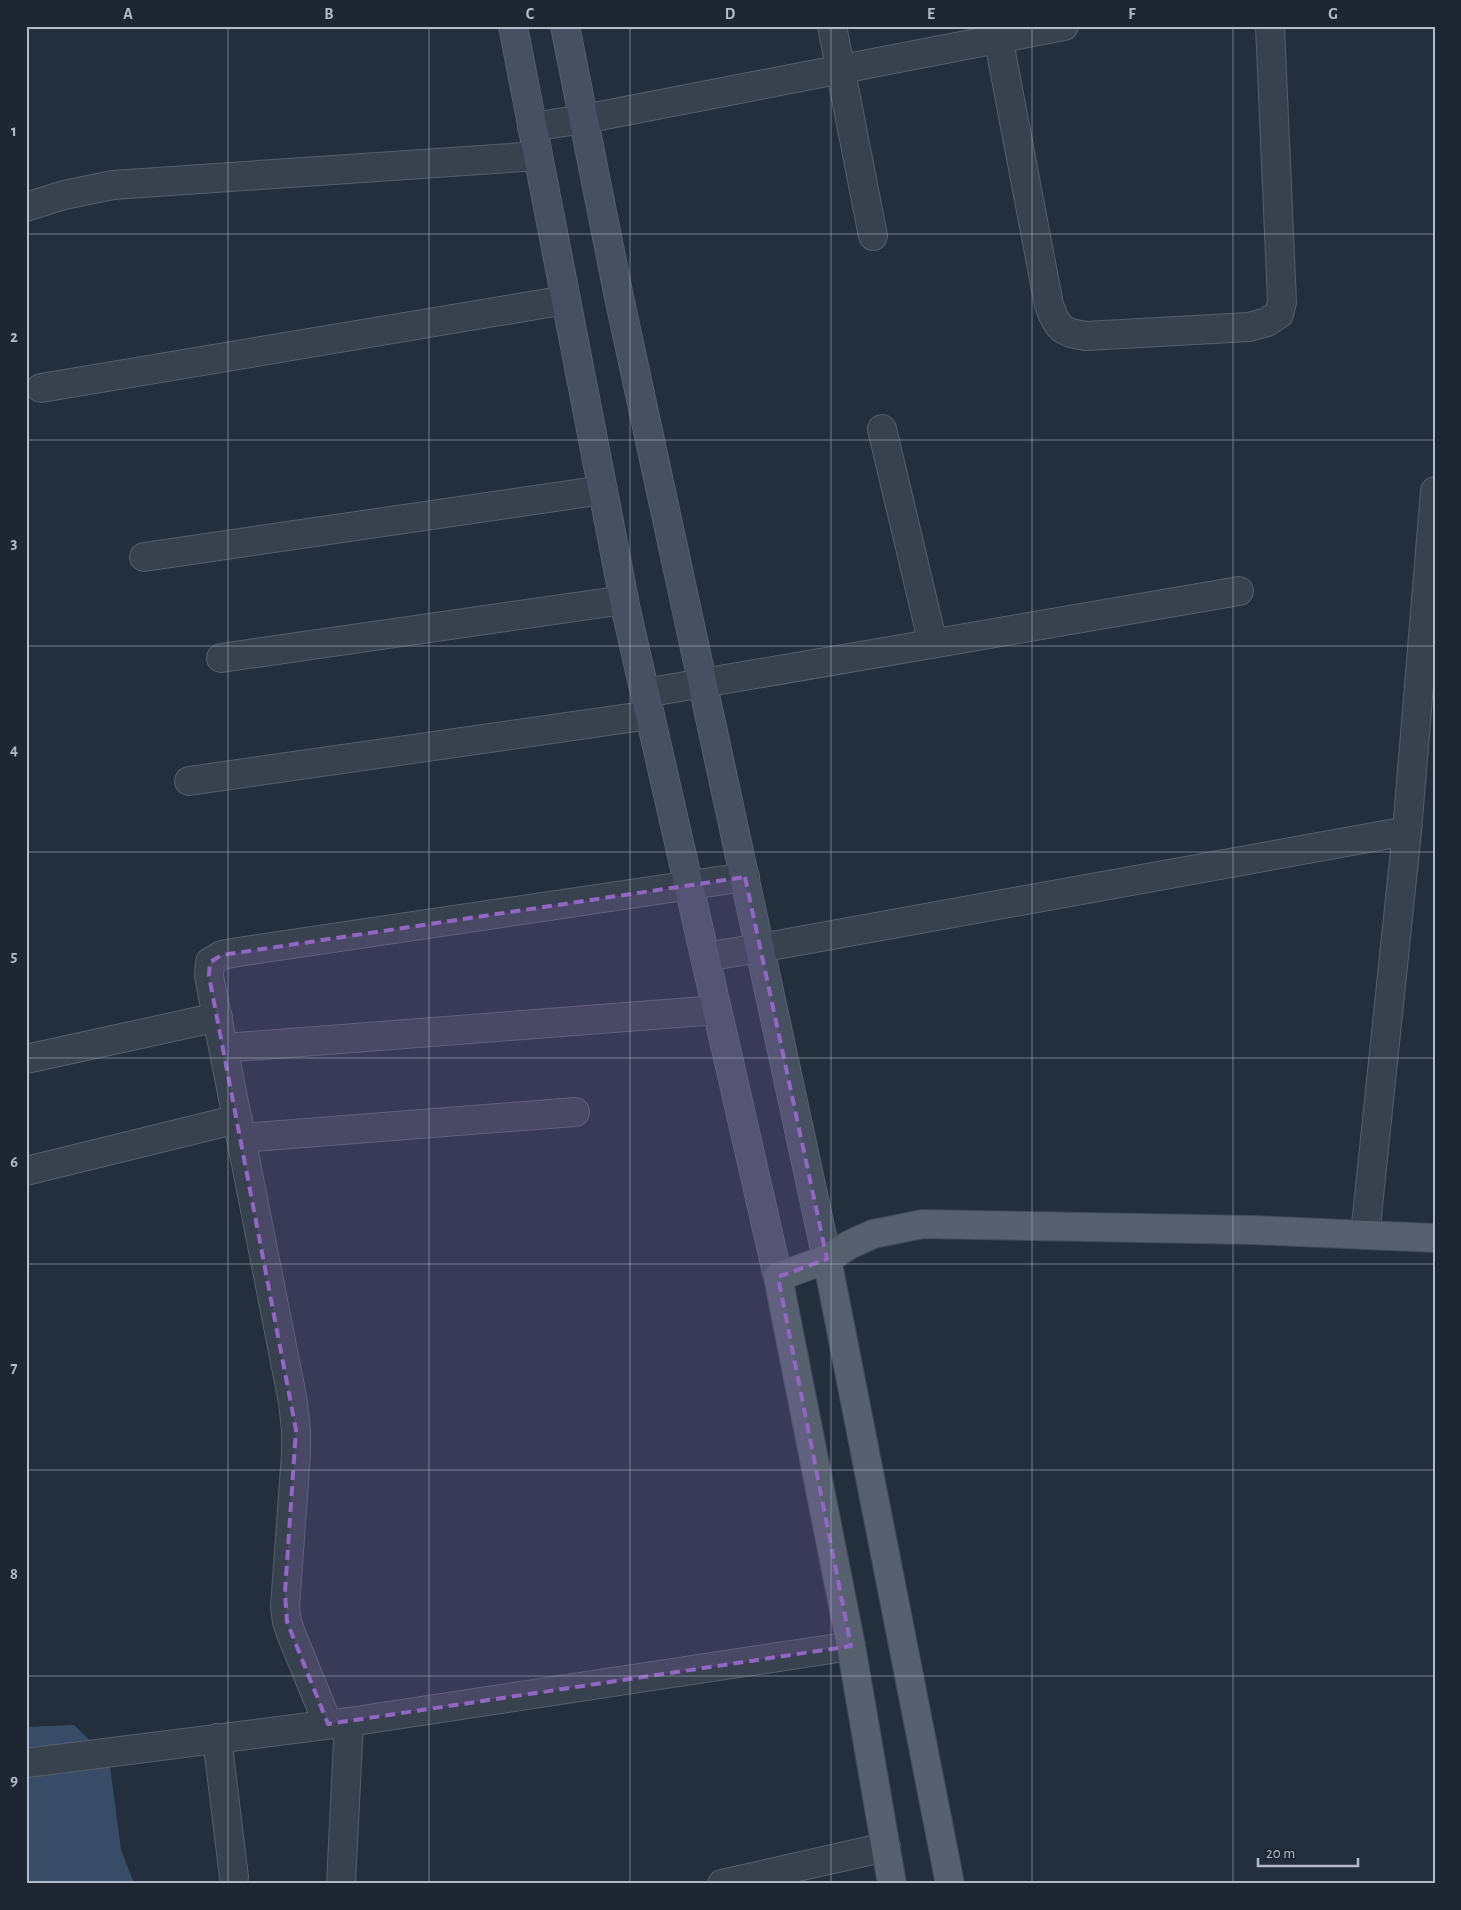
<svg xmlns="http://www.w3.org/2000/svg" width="1461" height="1910" font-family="'Alegreya Sans',sans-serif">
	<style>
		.water { fill: #394c67 }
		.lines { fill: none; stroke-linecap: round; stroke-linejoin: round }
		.minor-casing { stroke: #565f6c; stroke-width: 30 }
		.secondary-casing { stroke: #565f6c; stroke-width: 30 }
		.primary-casing { stroke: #414a57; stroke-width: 30 }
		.minor { stroke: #38414e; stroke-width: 28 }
		.secondary { stroke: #465061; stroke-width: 28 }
		.primary { stroke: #56606e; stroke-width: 28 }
		.marked { fill: #9266c3; fill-opacity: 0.2; stroke: #9266c3; stroke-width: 4; stroke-dasharray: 10 6; stroke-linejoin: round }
		.grid { fill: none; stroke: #b4bcc9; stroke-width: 1; stroke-opacity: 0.55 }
		.neatline { fill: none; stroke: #b4bcc9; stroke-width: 2 }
		.grid-label { font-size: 16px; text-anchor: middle; font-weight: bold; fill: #b4bcc9 }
	</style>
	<rect width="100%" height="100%" fill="#242f3e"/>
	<!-- water -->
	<path class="water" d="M74 1725 109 1759 121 1849 134 1884H26V1727Z"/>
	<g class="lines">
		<defs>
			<path id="minor" d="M832 26 873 236
				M996 26 1049 305C1057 328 1062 333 1086 336L1249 327 1267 322 1279 314 1282 302 1270 26
				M532 127 584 119 1064 26
				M26 207 64 195 113 185 538 156
				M41 388 566 300
				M882 429 933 644
				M144 557 603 490
				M221 658 624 600
				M645 693 1239 591
				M189 781 650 715
				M705 957 760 948 1407 831
				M224 1048 717 1010
				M26 1059 218 1017
				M242 1138 575 1112
				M26 1171 238 1119
				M1365 1235 1407 831 1435 491
				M328 1724 292 1636 287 1622 285 1607 296 1454V1430L293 1402 209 976 210 962 222 955 238 952 745 877
				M217 1738 234 1877
				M26 1763 349 1722 851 1646
				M341 1884 349 1722
				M722 1884 886 1847"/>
			<path id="secondary" d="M513 26 626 610 778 1277
				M565 26 619 297 827 1259"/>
			<path id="primary" d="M827 1259 950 1884
				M892 1884 851 1646 778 1277 827 1259 849 1245 873 1234 923 1224 1252 1230 1435 1238"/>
		</defs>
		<!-- minor casing -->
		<use href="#minor" class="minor-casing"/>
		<!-- secondary casing -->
		<use href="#secondary" class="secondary-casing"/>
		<!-- primary casing -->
		<use href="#primary" class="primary-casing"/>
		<!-- minor -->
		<use href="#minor" class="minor"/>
		<!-- secondary -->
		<use href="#secondary" class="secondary"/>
		<!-- primary -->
		<use href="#primary" class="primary"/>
	</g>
	<!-- marked area -->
	<path class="marked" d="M745 877 827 1259 778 1277 851 1646 328 1724 287 1622 285 1592 296 1430 209 976 210 962 222 955Z"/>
	<!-- grid -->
	<path class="grid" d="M228 26V1884M429 26V1884M630 26V1884M831 26V1884M1032 26V1884M1233 26V1884M26 234H1435M26 440H1435M26 646H1435M26 852H1435M26 1058H1435M26 1264H1435M26 1470H1435M26 1676H1435"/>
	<!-- border -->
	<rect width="1461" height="1910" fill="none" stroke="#1d2633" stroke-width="55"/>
	<!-- scale -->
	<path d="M1258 1858v8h100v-8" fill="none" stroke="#b4bcc9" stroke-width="2.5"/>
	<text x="1266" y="1858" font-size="15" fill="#b4bcc9" stroke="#1d2633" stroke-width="4" paint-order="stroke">20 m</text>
	<rect x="28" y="28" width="1406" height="1854" class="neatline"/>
	<g class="grid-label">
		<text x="128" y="19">A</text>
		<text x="329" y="19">B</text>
		<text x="530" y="19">C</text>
		<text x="730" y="19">D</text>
		<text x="931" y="19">E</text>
		<text x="1132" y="19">F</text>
		<text x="1333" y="19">G</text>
		<text x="14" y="136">1</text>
		<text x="14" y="342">2</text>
		<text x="14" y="548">3</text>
		<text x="14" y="755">4</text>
		<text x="14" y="961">5</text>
		<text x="14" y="1167">6</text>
		<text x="14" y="1373">7</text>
		<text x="14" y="1579">8</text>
		<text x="14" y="1785">9</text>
	</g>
</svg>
